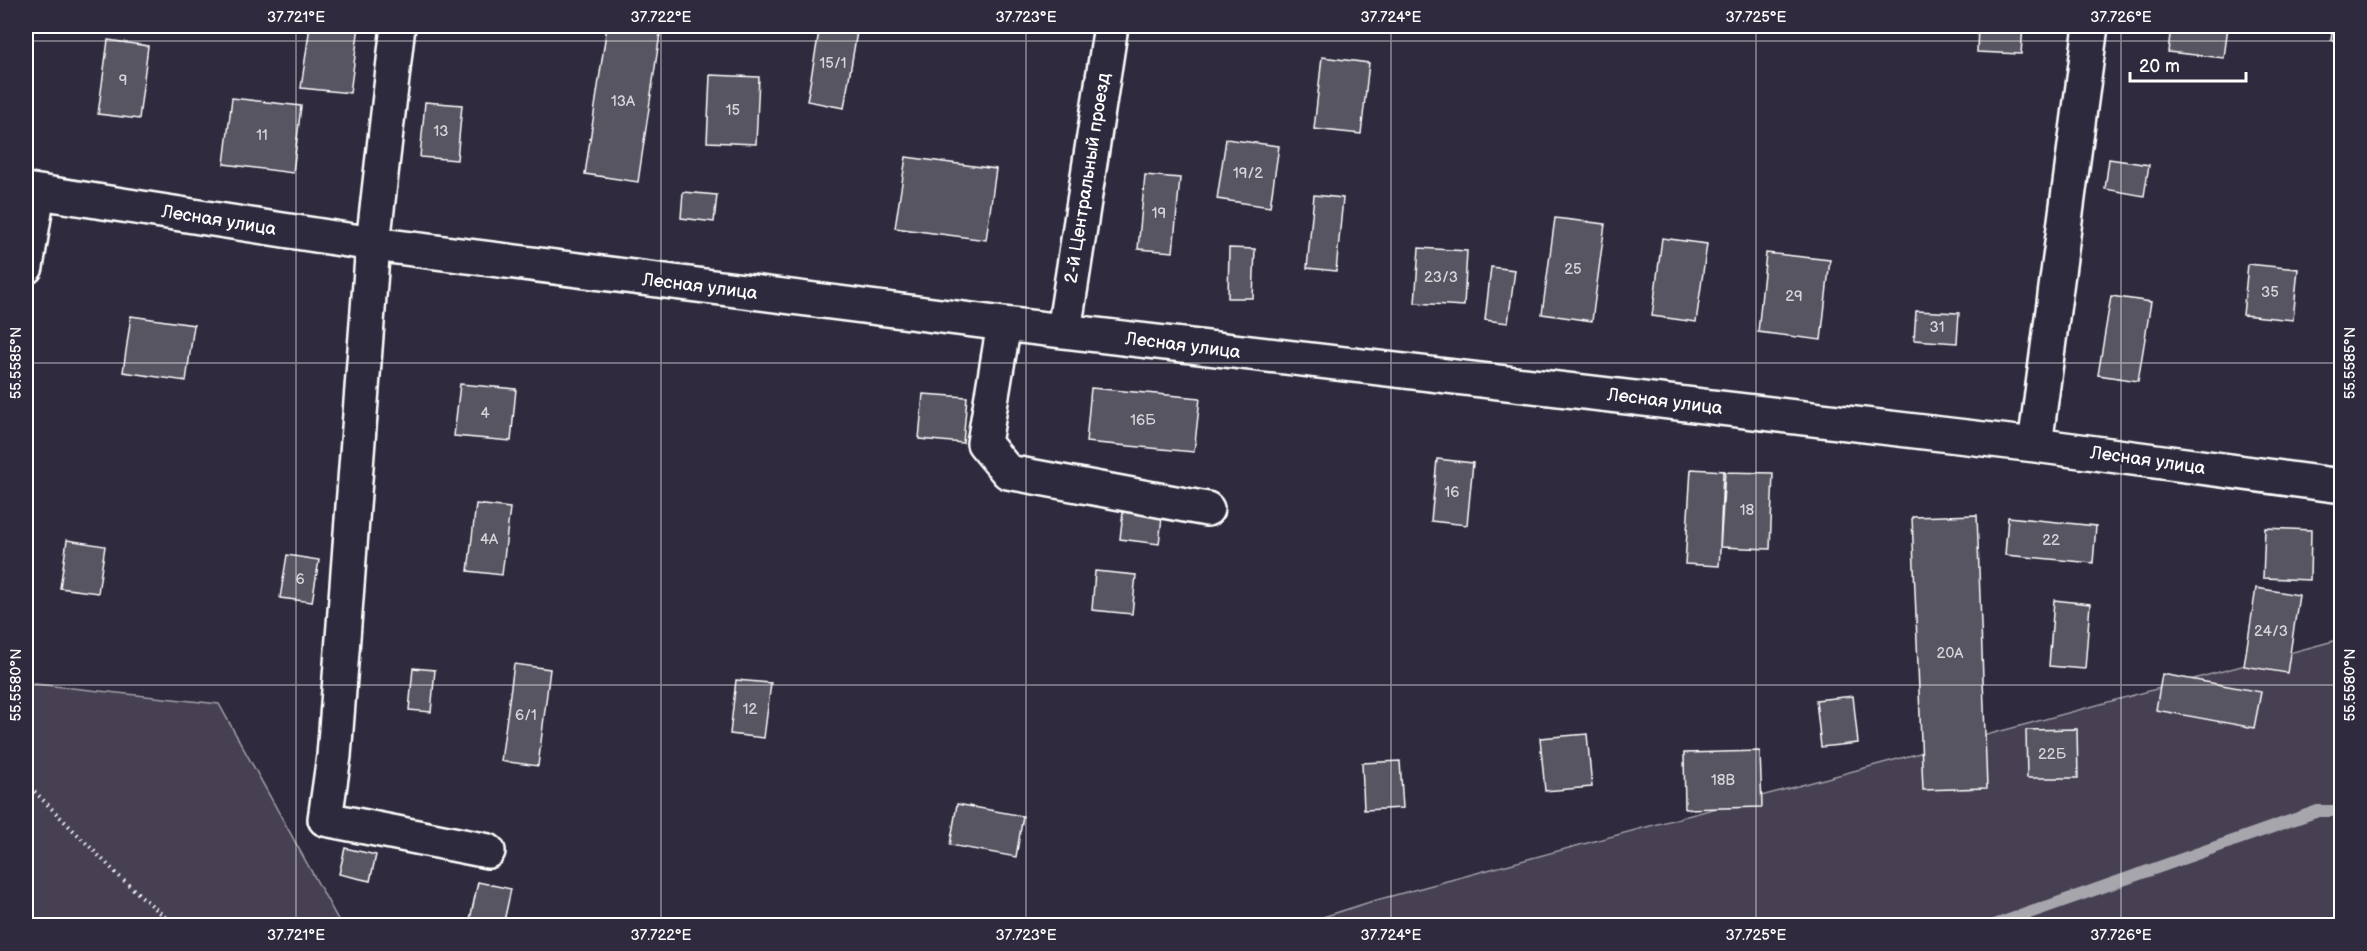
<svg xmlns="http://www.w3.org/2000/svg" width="2367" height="951" font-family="'Balsamiq Sans',sans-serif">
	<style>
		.green { fill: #464152; stroke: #a2a0a8; stroke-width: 1.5 }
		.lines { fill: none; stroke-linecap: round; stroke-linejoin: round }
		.stream { stroke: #a7a6ad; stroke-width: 12 }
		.building { fill: #595564; stroke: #fff; stroke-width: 1.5 }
		.minor-casing { stroke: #fff; stroke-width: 38 }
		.path { stroke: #fff; stroke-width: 4; stroke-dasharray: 1.5 4.5; stroke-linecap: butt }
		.minor { stroke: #2f2a3d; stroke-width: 33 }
		.ticks { fill: none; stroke: #fff; stroke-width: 1.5; stroke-opacity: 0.45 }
		.labels { text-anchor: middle; stroke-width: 5; stroke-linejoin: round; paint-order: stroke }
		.number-label { font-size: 15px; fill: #d6d4d8 }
		.street-label { font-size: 18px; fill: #fff; stroke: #2f2a3d }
		.neatline { fill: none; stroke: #fff; stroke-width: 2 }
		.ticks-label { font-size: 15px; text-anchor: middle; fill: #fff }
	</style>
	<rect width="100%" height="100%" fill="#2f2a3d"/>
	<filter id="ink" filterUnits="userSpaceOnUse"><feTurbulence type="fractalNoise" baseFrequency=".0167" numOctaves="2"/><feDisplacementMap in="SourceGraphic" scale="12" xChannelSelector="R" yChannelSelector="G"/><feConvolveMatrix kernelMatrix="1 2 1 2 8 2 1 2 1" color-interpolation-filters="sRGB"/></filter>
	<g filter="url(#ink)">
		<!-- green -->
		<path class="green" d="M2341 639V925L1295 926 1373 901Z
			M26 683 219 704 341 925H26Z"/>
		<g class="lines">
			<!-- stream -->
			<path class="stream" d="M1992 926 2318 811H2342"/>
		</g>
		<!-- building -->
		<path class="building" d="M310 26H359L350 93 301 88Z
			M607 26 661 27 638 182 585 174Z
			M820 26H858L844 108 807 101Z
			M1915 26H1963V29L1915 28Z
			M1978 26H2023L2021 54 1977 52Z
			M2171 26H2228L2224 58 2168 52Z
			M2333 26H2342V41L2331 40Z
			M108 40 148 46 139 119 98 114Z
			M1322 57 1369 63 1361 134 1314 129Z
			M710 75 759 77 756 144 707 142Z
			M232 98 301 106 293 173 224 164Z
			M425 102 462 105 457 160 420 157Z
			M1226 139 1279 146 1270 207 1217 199Z
			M906 157 996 169 986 240 895 228Z
			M2109 159 2149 165 2144 196 2105 189Z
			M1145 175 1180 178 1173 252 1138 249Z
			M683 192 717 195 714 222 681 218Z
			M1314 195 1343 198 1336 271 1307 268Z
			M1555 218 1605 224 1592 321 1542 314Z
			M1662 238 1707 244 1696 322 1652 316Z
			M1229 248 1255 249 1253 298H1228Z
			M1419 248 1467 251 1464 306 1415 303Z
			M1766 253 1830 260 1821 340 1758 332Z
			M2248 264 2298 269 2293 320 2243 315Z
			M1491 267 1515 270 1508 323 1485 320Z
			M2111 296 2151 302 2138 381 2098 375Z
			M1916 311 1959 313 1957 343 1914 340Z
			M131 316 194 325 186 381 123 372Z
			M460 384 516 389 511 441 454 436Z
			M1091 388 1200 398 1194 452 1086 442Z
			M923 394 967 397 963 443 919 439Z
			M1437 459 1473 463 1467 525 1431 521Z
			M1691 469 1725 471 1719 566 1685 564Z
			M1723 472 1773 473 1770 549 1720 547Z
			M476 504 510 508 502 575 468 571Z
			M1123 512 1162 517 1159 544 1120 539Z
			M1977 515 1987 788 1923 790 1912 517Z
			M2008 517 2096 526 2093 563 2005 555Z
			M2265 528 2311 530 2310 580 2263 578Z
			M67 540 105 546 98 593 60 588Z
			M287 555 319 560 312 602 280 598Z
			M1095 571 1136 575 1132 614 1092 610Z
			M2256 588 2299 595 2287 673 2244 666Z
			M2054 600 2090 604 2085 669 2049 666Z
			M514 664 550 669 538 766 501 761Z
			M413 668 435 670 431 712 409 710Z
			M2162 674 2261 692 2254 728 2156 710Z
			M736 680 771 683 764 738 730 734Z
			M1853 696 1858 743 1821 747 1816 700Z
			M2077 729 2078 778H2027L2026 730Z
			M1587 734 1592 787 1545 791 1540 738Z
			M1760 751 1762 807 1685 809 1684 753Z
			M1400 761 1403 808 1364 810 1362 763Z
			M957 804 1023 816 1016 857 950 845Z
			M345 848 376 855 370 881 339 874Z
			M478 882 511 889 503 926 469 924Z"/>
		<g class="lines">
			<defs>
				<path id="minor" d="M398 26 373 244 334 756 325 819 488 851
					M26 190 373 244 1004 324 2035 445 2342 486
					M26 267 38 192
					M1004 324 984 443 1008 472 1207 509
					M1064 331 1111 26
					M2035 445 2091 26"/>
			</defs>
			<!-- minor casing -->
			<use href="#minor" class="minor-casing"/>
			<!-- path -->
			<path class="path" d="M26 783 122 879 175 926"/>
			<!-- minor -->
			<use href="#minor" class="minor"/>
		</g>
	</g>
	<!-- ticks -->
	<path class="ticks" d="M296 26V926M661 26V926M1026 26V926M1391 26V926M1756 26V926M2121 26V926M26 41H2342M26 363H2342M26 685H2342"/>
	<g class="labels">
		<!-- number labels -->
		<g class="number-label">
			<text x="833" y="68">15/1</text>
			<text x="123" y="85">9</text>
			<text x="623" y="106">13А</text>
			<text x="733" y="115">15</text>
			<text x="441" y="136">13</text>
			<text x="262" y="140">11</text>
			<text x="1248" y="178">19/2</text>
			<text x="1159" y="218">19</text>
			<text x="1573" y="274">25</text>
			<text x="1441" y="282">23/3</text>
			<text x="2270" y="297">35</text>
			<text x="1794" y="301">29</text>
			<text x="1937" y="332">31</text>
			<text x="485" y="418">4</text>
			<text x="1143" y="425">16Б</text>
			<text x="1452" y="497">16</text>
			<text x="1747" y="515">18</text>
			<text x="489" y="544">4А</text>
			<text x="2051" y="545">22</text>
			<text x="300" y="584">6</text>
			<text x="2271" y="636">24/3</text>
			<text x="1950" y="658">20А</text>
			<text x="750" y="714">12</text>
			<text x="526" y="720">6/1</text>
			<text x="2052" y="759">22Б</text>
			<text x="1723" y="785">18В</text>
		</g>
		<!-- street labels -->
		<g class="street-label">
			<text transform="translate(1087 178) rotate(-81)" y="6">2-й Центральный проезд</text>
			<text transform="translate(219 220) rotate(9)" y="6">Лесная улица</text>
			<text transform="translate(700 286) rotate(7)" y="6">Лесная улица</text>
			<text transform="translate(1183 345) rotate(7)" y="6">Лесная улица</text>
			<text transform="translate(1665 401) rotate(7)" y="6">Лесная улица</text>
			<text transform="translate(2148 460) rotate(8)" y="6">Лесная улица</text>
		</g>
	</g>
	<!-- margin -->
	<rect width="2367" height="951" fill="none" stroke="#2f2a3d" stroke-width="66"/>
	<!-- scale -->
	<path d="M2130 72v9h116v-9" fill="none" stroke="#ffffff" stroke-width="3"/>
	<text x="2139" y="72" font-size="18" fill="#ffffff" stroke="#2f2a3d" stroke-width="4.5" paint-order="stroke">20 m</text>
	<rect x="33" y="33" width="2301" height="885" class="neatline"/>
	<g class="ticks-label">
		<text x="296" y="22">37.721°E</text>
		<text x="661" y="22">37.722°E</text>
		<text x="1026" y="22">37.723°E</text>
		<text x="1391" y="22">37.724°E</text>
		<text x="1756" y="22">37.725°E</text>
		<text x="2121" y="22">37.726°E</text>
		<text transform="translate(16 363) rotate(-90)" y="5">55.5585°N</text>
		<text transform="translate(2350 363) rotate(-90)" y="5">55.5585°N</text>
		<text transform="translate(16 685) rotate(-90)" y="5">55.5580°N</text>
		<text transform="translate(2350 685) rotate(-90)" y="5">55.5580°N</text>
		<text x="296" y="940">37.721°E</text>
		<text x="661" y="940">37.722°E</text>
		<text x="1026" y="940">37.723°E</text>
		<text x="1391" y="940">37.724°E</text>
		<text x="1756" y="940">37.725°E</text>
		<text x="2121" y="940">37.726°E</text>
	</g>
</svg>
